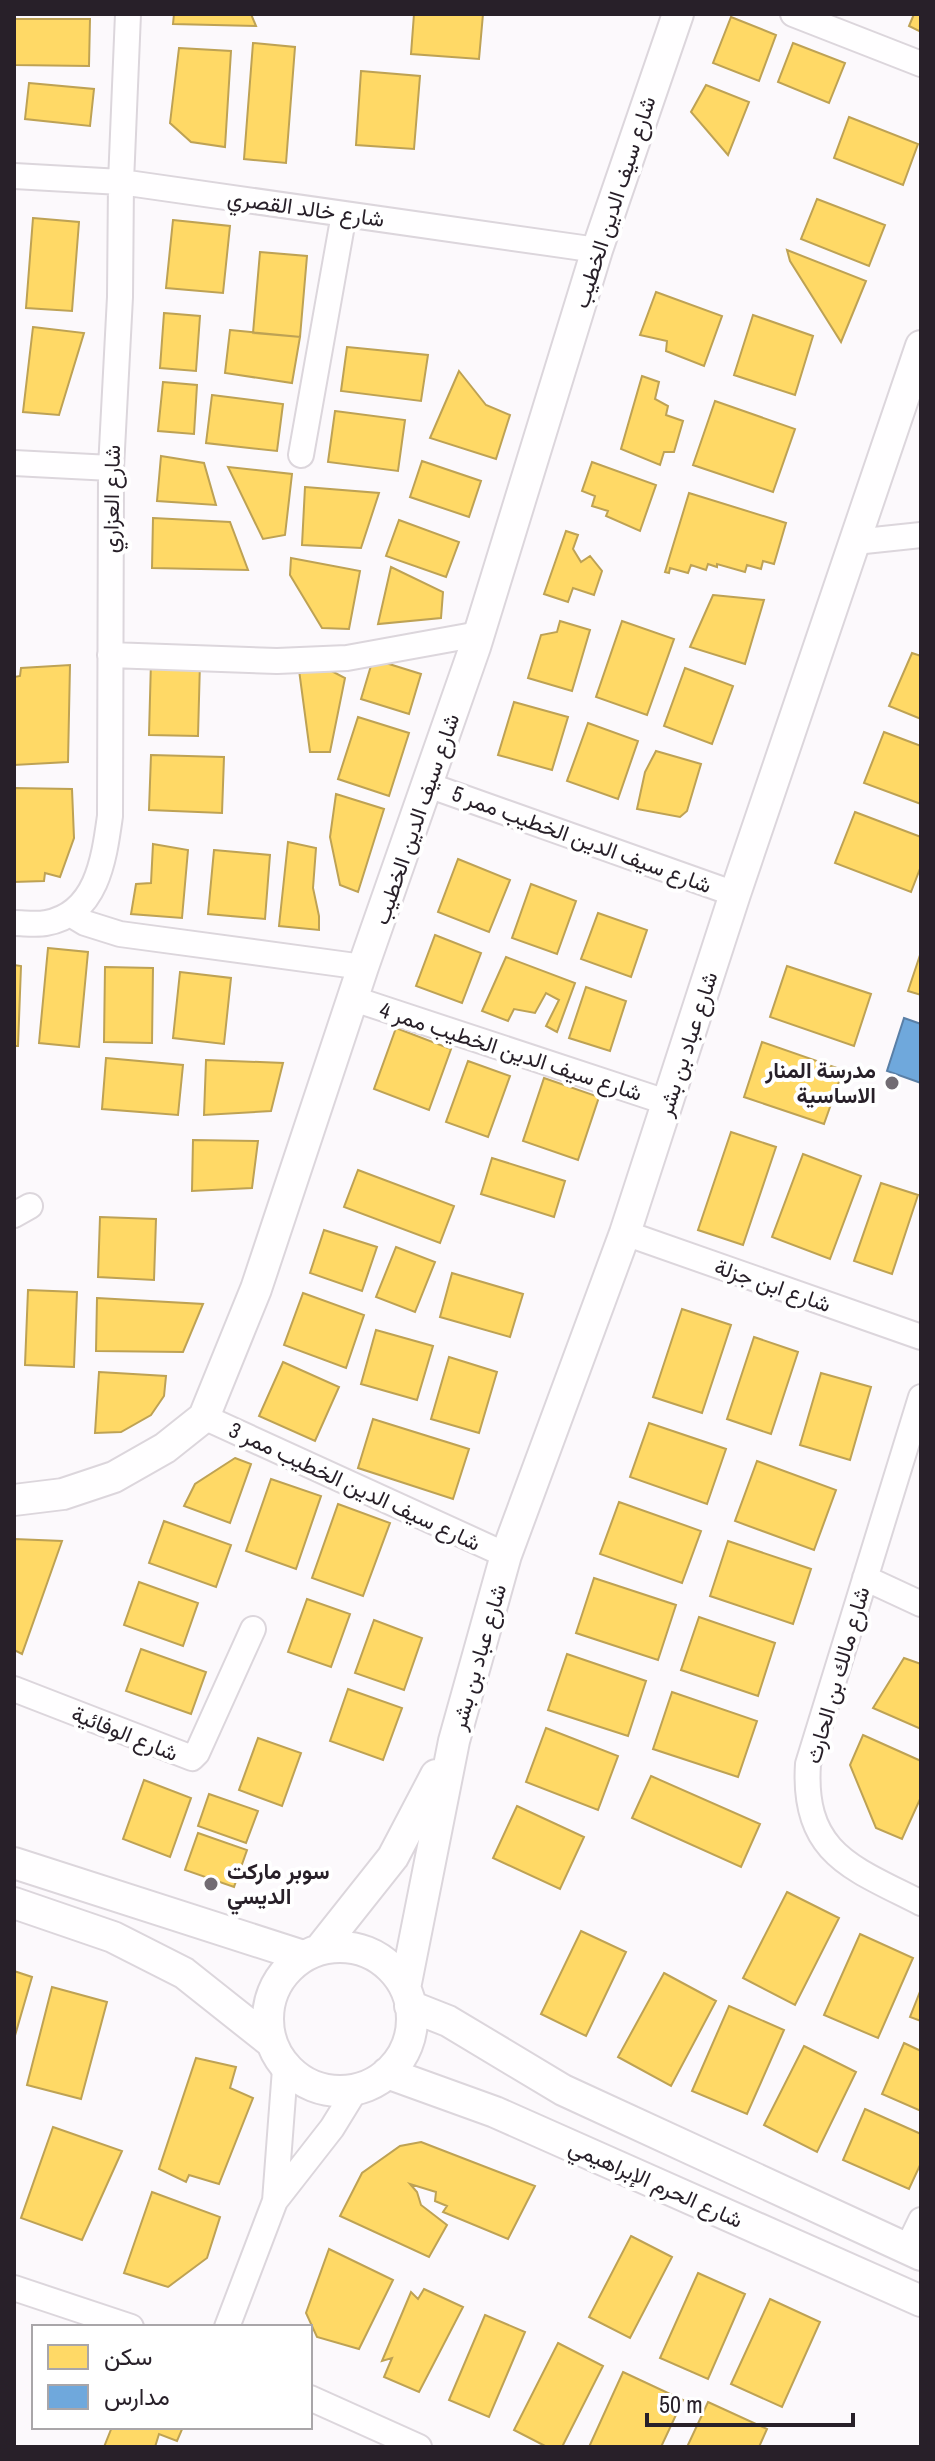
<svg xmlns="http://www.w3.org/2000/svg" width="935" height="2461" font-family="'Archivo Narrow',Vazirmatn,sans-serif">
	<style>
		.homes { fill: #ffd966; stroke: #bea254; stroke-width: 2 }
		.schools { fill: #6fa8dc; stroke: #5a7fa6; stroke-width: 2 }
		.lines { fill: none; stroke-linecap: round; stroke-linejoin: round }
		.minor-casing { stroke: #dcd6dc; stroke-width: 28 }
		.tertiary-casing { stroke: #dcd6dc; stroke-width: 34 }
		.minor { stroke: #fffeff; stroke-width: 24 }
		.tertiary { stroke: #fffeff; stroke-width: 30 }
		.poi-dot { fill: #726c73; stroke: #fff; stroke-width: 3 }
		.labels { text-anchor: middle; stroke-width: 8; stroke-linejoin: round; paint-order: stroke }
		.street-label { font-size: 22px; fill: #282029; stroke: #fff }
		.poi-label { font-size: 22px; font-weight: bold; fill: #282029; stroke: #fff; text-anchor: end }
	</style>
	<rect width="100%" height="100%" fill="#fcf9fc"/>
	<!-- homes -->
	<path class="homes" d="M174 14H251L256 26 173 24Z
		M414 14H483L479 59 411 54Z
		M914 14H921V32L909 26Z
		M731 17 776 35 759 81 713 63Z
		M14 19H90L89 66 14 65Z
		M253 43 295 47 286 163 244 159Z
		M793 43 845 63 829 103 778 82Z
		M179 48 231 51 225 147 191 142 170 123Z
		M361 71 420 76 414 149 356 145Z
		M29 83 94 89 90 126 25 119Z
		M706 85 749 102 728 155 691 112Z
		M849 117 918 144 903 185 834 158Z
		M817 199 885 225 869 266 801 239Z
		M33 218 79 222 72 311 26 308Z
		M173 220 230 226 223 293 166 288Z
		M787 250 866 281 841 342 790 261Z
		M260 252 307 256 300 337 253 333Z
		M656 292 722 316 704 366 666 351 667 341 640 335Z
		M164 313 200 316 196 371 160 368Z
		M753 315 813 336 795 395 734 375Z
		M33 327 84 333 59 415 23 412Z
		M230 330 300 337 292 383 225 373Z
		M347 347 428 355 421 401 341 391Z
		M459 371 486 405 510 415 496 459 430 438Z
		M642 376 659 382 655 399 668 406 666 415 683 421 674 452H664L660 465 621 449Z
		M163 382 197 385 194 434 158 431Z
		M212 395 283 404 277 451 206 443Z
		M715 401 795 429 773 492 693 465Z
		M335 411 405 420 398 471 328 462Z
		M161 456 204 463 216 505 157 501Z
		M422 461 481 481 469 517 410 497Z
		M592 462 656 485 640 531 606 516 608 511 592 506 595 496 582 491Z
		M228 467 292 474 285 535 263 539Z
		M305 487 379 493 361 548 302 545Z
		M689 493 786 523 774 564 763 561 761 569 747 565 745 572 717 564V567L708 564 706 570 691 565 688 573 670 568 669 573 665 572Z
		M153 518 230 522 248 570 152 568Z
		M399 520 459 542 446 577 386 556Z
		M566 531 578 535 573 549 581 562 590 556 602 571 594 595 573 588 568 602 544 594Z
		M291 558 360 571 349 629 322 628 290 575Z
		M391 567 443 592 441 618 378 624Z
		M713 595 764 600 745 664 690 647Z
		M560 621 590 630 572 691 528 678 541 635 557 632Z
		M622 621 674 639 647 715 596 697Z
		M912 653 921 656V719L889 706Z
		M373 659 421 674 409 714 361 699Z
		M151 661 200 662 198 736 149 735Z
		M70 665 68 762 14 765V677L20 676 21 668Z
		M320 665 345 678 330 752H310L299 670Z
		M685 668 733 686 712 744 664 726Z
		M514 702 568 717 552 770 498 755Z
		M358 717 409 733 389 796 338 779Z
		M588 723 638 741 618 799 567 781Z
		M884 732 921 746V804L864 783Z
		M656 751 701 764 687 811 680 817 637 809 645 772Z
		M151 755 224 757 222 813 149 810Z
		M14 788 72 789 74 838 60 877 45 873 44 881 14 882Z
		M336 794 384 809 358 892 340 885 330 837Z
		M855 812 921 837V866L911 892 835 863Z
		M288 842 316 848 313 888 319 916V930L279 926Z
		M153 844 188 850 182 918 131 914 136 884 151 883Z
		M214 850 270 855 265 919 208 914Z
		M458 859 510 880 489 932 438 912Z
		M531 884 576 901 557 954 512 938Z
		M598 913 647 930 631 977 581 959Z
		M435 935 481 953 462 1003 416 986Z
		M48 948 88 952 79 1047 39 1043Z
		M921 952V995L908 991Z
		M506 957 575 983 557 1032 546 1026 559 1000 546 993 535 1013 514 1009 508 1021 482 1011Z
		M14 965 21 966 18 1046H14Z
		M787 966 871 994 854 1046 770 1017Z
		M105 967 153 968 152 1043 104 1042Z
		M180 972 231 978 224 1044 173 1038Z
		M586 987 626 1001 610 1051 569 1038Z
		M396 1028 451 1049 429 1110 374 1089Z
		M762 1042 843 1070 824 1124 744 1097Z
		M106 1058 183 1065 178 1115 102 1109Z
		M206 1060 283 1063 271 1111 204 1115Z
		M468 1061 510 1076 488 1137 446 1122Z
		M544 1078 599 1097 578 1160 523 1141Z
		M731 1132 776 1147 743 1245 698 1230Z
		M193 1140 258 1141 252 1188 192 1191Z
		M803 1154 861 1176 830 1259 772 1237Z
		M492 1158 565 1181 554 1217 481 1194Z
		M358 1170 454 1206 440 1243 344 1207Z
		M881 1183 918 1195 892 1274 854 1261Z
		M100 1217 156 1219 154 1280 98 1277Z
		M324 1230 377 1247 362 1291 310 1273Z
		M396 1247 435 1262 415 1312 376 1297Z
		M452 1273 523 1294 510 1337 440 1317Z
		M28 1290 77 1292 74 1367 25 1365Z
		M303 1293 364 1315 346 1368 284 1345Z
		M97 1298 203 1304 183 1352 96 1351Z
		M682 1309 731 1325 702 1413 653 1397Z
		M376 1330 433 1346 417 1400 361 1384Z
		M754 1337 798 1352 771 1434 727 1419Z
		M449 1357 497 1372 479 1433 431 1419Z
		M283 1362 339 1387 315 1441 259 1416Z
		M99 1372 166 1376 164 1396 151 1415 121 1432 95 1433Z
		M821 1373 871 1387 850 1460 800 1445Z
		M373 1419 469 1449 453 1499 358 1468Z
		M649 1423 726 1449 707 1504 630 1477Z
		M235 1458 251 1464 230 1523 184 1506 195 1484Z
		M757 1461 836 1490 814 1550 735 1521Z
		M271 1479 321 1496 296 1569 246 1551Z
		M619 1502 701 1531 682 1583 600 1554Z
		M338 1504 390 1523 363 1596 312 1578Z
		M164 1521 231 1545 216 1587 149 1563Z
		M14 1539 62 1541 22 1654 14 1650Z
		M728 1541 811 1569 793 1624 710 1596Z
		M594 1578 676 1605 658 1660 576 1633Z
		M139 1582 198 1603 183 1646 124 1625Z
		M307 1599 350 1614 331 1667 288 1652Z
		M699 1617 775 1643 758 1696 681 1670Z
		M374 1620 422 1638 404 1690 355 1673Z
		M141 1649 206 1672 191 1714 126 1691Z
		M567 1654 646 1681 628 1736 548 1710Z
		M904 1658 921 1664V1729L873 1708Z
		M348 1689 402 1708 383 1760 330 1741Z
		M672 1692 757 1721 738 1777 653 1749Z
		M546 1728 618 1756 598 1810 526 1782Z
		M863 1735 921 1761V1797L902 1839 876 1828 850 1765Z
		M258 1738 301 1753 282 1806 239 1790Z
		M651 1776 760 1824 741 1867 632 1818Z
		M144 1780 191 1798 170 1857 123 1839Z
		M209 1794 258 1811 246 1843 198 1826Z
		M517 1806 584 1837 560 1889 493 1858Z
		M198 1833 247 1850 234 1887 185 1870Z
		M787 1892 839 1918 795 2005 743 1978Z
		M581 1931 626 1952 586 2036 541 2014Z
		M860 1934 913 1958 878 2038 824 2015Z
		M14 1971 32 1977 14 2039Z
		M664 1973 716 2001 671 2086 618 2057Z
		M52 1987 107 2002 81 2099 27 2085Z
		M921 1989V2021L910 2017Z
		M729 2006 784 2030 747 2114 692 2091Z
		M904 2043 921 2051V2111L882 2094Z
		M804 2046 856 2072 817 2152 764 2125Z
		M196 2058 236 2067 230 2088 253 2098 219 2184 189 2175 186 2182 159 2169Z
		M865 2109 921 2134V2163L909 2189 843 2160Z
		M53 2127 122 2151 82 2240 21 2218Z
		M421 2142 535 2186 508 2239 443 2212 447 2206 435 2201 436 2192 410 2184 417 2192 421 2205 447 2225 429 2257 340 2216 362 2173 400 2146Z
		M152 2192 220 2217 207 2258 168 2287 124 2273Z
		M631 2236 672 2257 630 2338 589 2317Z
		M329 2249 393 2280 359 2349 317 2337 306 2313Z
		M698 2273 745 2294 708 2379 660 2358Z
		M424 2289 463 2307 419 2392 384 2377 392 2358 382 2361 411 2292 418 2299Z
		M770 2299 820 2322 782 2407 731 2384Z
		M485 2315 525 2332 489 2417 449 2400Z
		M558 2343 603 2366 562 2447H547L514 2430Z
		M623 2372 683 2400 661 2447H589Z
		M708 2402 767 2429 759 2447H687Z
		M112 2427H183L177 2441 159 2434 155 2447H104Z"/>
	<!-- schools -->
	<path class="schools" d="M904 1018 921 1024V1083L887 1071Z"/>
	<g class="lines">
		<defs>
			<path id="minor" d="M793 14 921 64
				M14 176 121 182 597 250
				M301 455 344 214
				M14 463 111 468
				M855 542 921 535
				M110 655 277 661 347 658 479 634
				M428 785 735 894
				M70 914 85 923 120 934 363 967
				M14 923C24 923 36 925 46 923 97 914 104 859 110 816L111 468 120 297 121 182 128 14
				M354 999 669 1103
				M14 1215 30 1206
				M625 1233 921 1337
				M921 1397 808 1764C802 1854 853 1868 921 1903
				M204 1417 506 1555
				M865 1578 921 1604
				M14 1689 192 1758 197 1753 253 1629
				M275 2201 332 2128 356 2089
				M907 2249 921 2220
				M14 2288 131 2327
				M227 2327 275 2201 285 2069
				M310 2398 419 2447"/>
			<path id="tertiary" d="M14 1500 63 1494 114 1477 165 1448 204 1417 256 1289 363 967 475 647 597 250 678 14
				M14 1863 303 1956
				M14 1903 113 1937 184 1973 271 2042
				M268 2019a72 72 0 1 1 144 0a72 72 0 1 1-144 0Z
				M320 1949 393 1857 436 1775
				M405 1988 454 1741 506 1555 625 1233 735 894 921 346
				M410 2006 448 2021 563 2090 921 2255
				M387 2073 495 2112 921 2301"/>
		</defs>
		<!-- minor casing -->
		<use href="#minor" class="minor-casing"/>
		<!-- tertiary casing -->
		<use href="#tertiary" class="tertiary-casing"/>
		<!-- minor -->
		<use href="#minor" class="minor"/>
		<!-- tertiary -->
		<use href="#tertiary" class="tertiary"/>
	</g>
	<!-- markers -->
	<g class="poi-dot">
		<circle cx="892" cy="1083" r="8"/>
		<circle cx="211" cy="1884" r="8"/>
	</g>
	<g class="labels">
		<!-- street labels -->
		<g class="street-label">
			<text transform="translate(614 202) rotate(-72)" y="8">شارع سيف الدين الخطيب</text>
			<text transform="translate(306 208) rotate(8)" y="8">شارع خالد القصري</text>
			<text transform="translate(111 499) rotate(-89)" y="8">شارع العزاري</text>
			<text transform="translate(416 819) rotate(-71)" y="8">شارع سيف الدين الخطيب</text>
			<text transform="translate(582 839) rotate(20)" y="8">شارع سيف الدين الخطيب ممر 5</text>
			<text transform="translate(687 1044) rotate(-72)" y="8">شارع عباد بن بشر</text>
			<text transform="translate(511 1051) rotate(18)" y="8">شارع سيف الدين الخطيب ممر 4</text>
			<text transform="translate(773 1285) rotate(19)" y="8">شارع ابن جزلة</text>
			<text transform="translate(355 1486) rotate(25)" y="8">شارع سيف الدين الخطيب ممر 3</text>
			<text transform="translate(478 1657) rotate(-74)" y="8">شارع عباد بن بشر</text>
			<text transform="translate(837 1675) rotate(-74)" y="8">شارع مالك بن الحارث</text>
			<text transform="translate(125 1733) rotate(22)" y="8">شارع الوفائية</text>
			<text transform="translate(656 2183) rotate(24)" y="8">شارع الحرم الإبراهيمي</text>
		</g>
		<!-- poi labels -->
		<g class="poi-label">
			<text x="876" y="1078">مدرسة المنار<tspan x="876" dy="25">الاساسية</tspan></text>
			<text x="227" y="1879" text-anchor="start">سوبر ماركت<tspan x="227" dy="25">الديسي</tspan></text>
		</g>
	</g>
	<!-- border -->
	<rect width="935" height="2461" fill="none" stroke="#282029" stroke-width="32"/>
	<!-- legend -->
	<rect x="32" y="2325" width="280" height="104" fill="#ffffff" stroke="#a9a6a9" stroke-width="2"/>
	<rect x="48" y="2345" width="40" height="24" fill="#ffd966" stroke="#a9a6a9" stroke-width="2"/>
	<text x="104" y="2365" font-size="24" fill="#282029">سكن</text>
	<rect x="48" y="2385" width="40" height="24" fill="#6fa8dc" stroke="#a9a6a9" stroke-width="2"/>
	<text x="104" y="2405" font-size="24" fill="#282029">مدارس</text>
	<!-- scale -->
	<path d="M647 2413v12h206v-12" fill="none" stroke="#282029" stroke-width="4"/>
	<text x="659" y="2413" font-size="24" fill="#282029" stroke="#ffffff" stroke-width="6" paint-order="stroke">50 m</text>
</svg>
